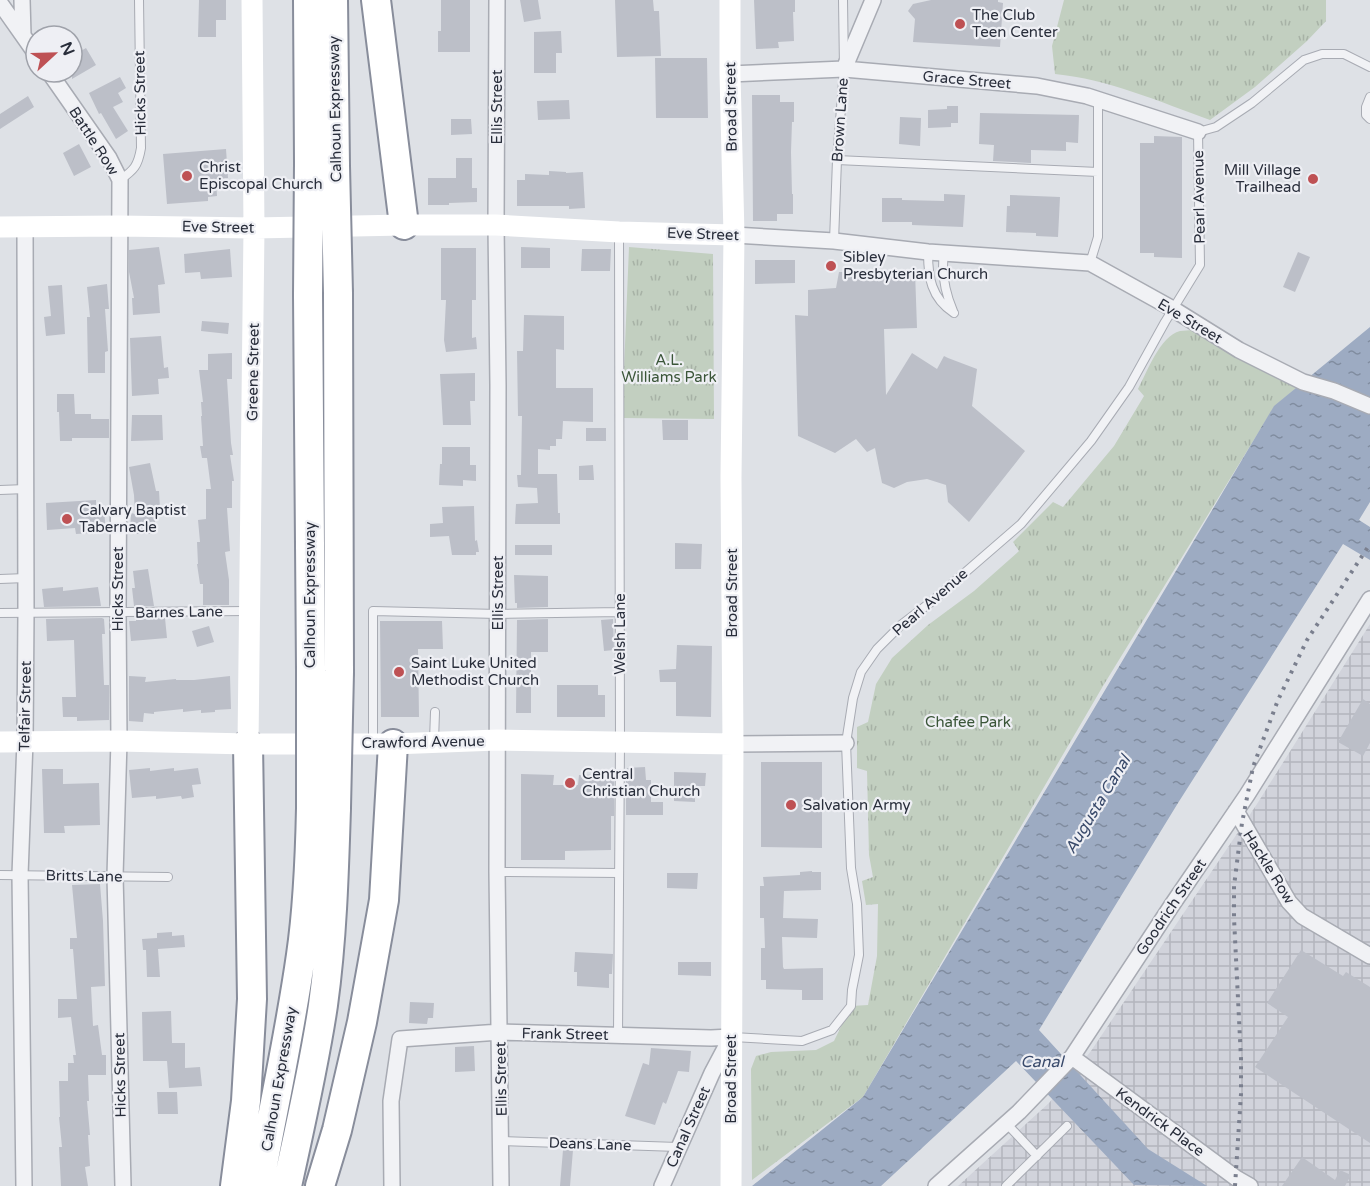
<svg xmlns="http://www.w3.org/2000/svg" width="1370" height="1186" font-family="'Varela Round',sans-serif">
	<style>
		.industrial { fill: url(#industrial-grid) }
		.park { fill: url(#park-tufts) }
		.water { fill: url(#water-ripples) }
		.building { fill: #bcbfc8 }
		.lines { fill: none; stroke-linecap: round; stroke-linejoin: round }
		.lane-casing { stroke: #a8abb3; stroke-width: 10 }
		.street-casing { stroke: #a8abb3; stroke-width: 18 }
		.highway-casing { stroke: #888d9b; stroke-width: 32 }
		.lane { stroke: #f1f2f5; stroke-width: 8 }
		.street { stroke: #f1f2f5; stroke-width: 15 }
		.secondary { stroke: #fff; stroke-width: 21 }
		.highway { stroke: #fff; stroke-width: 28 }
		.rail { stroke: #7a7f8e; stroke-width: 4; stroke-dasharray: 3 6; stroke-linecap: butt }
		.highway-bridge-casing { stroke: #888d9b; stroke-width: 32; stroke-linecap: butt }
		.highway-bridge { stroke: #fff; stroke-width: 28 }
		.poi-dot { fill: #be5154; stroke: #eeeff4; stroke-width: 2 }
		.labels { text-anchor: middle; stroke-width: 4.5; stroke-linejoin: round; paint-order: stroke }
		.poi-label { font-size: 15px; fill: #292e3b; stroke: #eeeff4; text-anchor: start }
		.street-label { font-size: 15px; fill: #292e3b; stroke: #eeeff4 }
		.park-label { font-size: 15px; fill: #3a5538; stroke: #eeeff4 }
		.water-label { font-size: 16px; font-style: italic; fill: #38496a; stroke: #eeeff4 }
	</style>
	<defs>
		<pattern id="industrial-grid" width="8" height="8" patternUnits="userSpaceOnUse" patternTransform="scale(1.5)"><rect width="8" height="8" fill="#d1d3db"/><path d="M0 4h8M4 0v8" fill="none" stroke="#b3b5bd"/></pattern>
		<pattern id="park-tufts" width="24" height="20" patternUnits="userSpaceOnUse" patternTransform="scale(1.5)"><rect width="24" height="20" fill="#c2cfc0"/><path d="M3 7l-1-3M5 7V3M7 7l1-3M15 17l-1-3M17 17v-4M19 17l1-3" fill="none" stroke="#a7b2a6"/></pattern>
		<pattern id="water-ripples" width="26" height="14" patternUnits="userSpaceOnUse" patternTransform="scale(1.5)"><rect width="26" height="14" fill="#9dabc2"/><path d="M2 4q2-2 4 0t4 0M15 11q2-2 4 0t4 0" fill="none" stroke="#808c9f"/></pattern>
	</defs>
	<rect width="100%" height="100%" fill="#dee1e6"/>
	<!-- industrial -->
	<path class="industrial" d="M1370 624V1186H958L1049 1103 1091 1051 1257 804Z"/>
	<!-- park -->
	<path class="park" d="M1064 0H1326V21L1307 41 1255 87 1210 120C1160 102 1108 79 1055 74L1052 46Z
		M629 247 713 254 714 419 622 418Z
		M1205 329 1303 382 1274 407 1103 686 863 1097 752 1180 751 1069 756 1056 771 1052 816 1050 834 1041 851 1006 868 1005 877 956 878 904 866 905 862 881 873 877 869 855 867 771 857 768V727L868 722 876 684 892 658 928 625 974 591 1019 551 1013 542 1053 502 1063 507 1114 446 1144 396 1138 389C1147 372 1160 336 1180 331 1188 330 1197 330 1205 329Z"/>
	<!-- water -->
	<path class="water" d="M1370 327V502L1359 520 1370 527V560L1343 544 1178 803 1039 1030 1148 1149 1207 1186 1134 1185 1016 1061 881 1186H752L863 1097 1274 406Z"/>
	<!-- building -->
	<path class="building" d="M199 0H226V20H216V37H198Z
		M441 0H470V52H438V31H441Z
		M520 0H538L541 19 524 22Z
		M615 0H653L654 11H659L661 56 617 57Z
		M754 0H795V12H793L794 41 778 42 779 48 756 49Z
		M931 0H998V2L1003 3 1000 47 913 42 915 19 908 11 913 4Z
		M561 31 562 53H556V73H534V32Z
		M86 48 96 65 72 79V56Z
		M655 58H707L708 118H656Z
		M120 77 126 88 118 93 123 102 113 107 128 131 116 139 101 113 99 114 89 93Z
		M752 95H780V102H794V122H792L791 152 792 194H793V214H777V221H753Z
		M28 96 34 107 0 129V114Z
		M569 100 570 119 538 120 537 101Z
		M947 106H958V123H951V127L928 128V110L947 109Z
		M980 113 1079 115 1078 143 1066 142V151L1031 150V163L993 161 994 145 979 144Z
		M900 117 921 118 920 146 899 144Z
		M451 119H471L472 134 451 135Z
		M1154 136 1182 137V258L1154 257V253H1140V143H1154Z
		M79 144 91 167 74 176 63 153Z
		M226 149 228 178 216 179 217 196 208 197V201L167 204 163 154Z
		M456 158H472V188H477V202L449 203V205H428V178H456Z
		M549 171 566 172V173L583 172 585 208 569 209V206H517V180H525V174L549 175Z
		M944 194 965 195 963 227 912 225V222H882V198H902V200L944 201Z
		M1010 195 1060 197 1058 237 1036 236V233L1006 232 1007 206H1010Z
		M159 247 165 284 158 285 160 313 133 315 132 298H134L129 272V250Z
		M521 247 550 248V268H521Z
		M441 248H476V300H472V338L476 337 477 349 446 352 444 340 446 300H441Z
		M230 249 232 277 201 279 200 272 185 273 184 254Z
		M582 249H611L610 271H581Z
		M1298 252 1310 257 1295 292 1283 287Z
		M755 260H795V283L755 284Z
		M915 271 917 328 884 329 886 395 912 353 937 369 944 356 948 358 977 369 972 406 1025 451 969 522 948 502 946 485 927 479 907 482 894 488 882 483 875 448 867 452 856 439 835 453 798 436 795 315 808 316V290L836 288 839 272Z
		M107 284 109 309H105L108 351 105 352V373H88L87 317H90L87 287Z
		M62 285 65 334 46 336 44 317 51 316 48 286Z
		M524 315 564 316V350L556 349V388H593V422L563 421 562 439H556V446H550V450L538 449V474H557L558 513H560V524H515L516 504 538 503 537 488 518 487 517 475H521L522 416H518L517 351H523Z
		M202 321 229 323 228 334 201 331Z
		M161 336 164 368 168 367 169 378 158 379 159 394 132 396 130 338Z
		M232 353V379H227L231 443 233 455H230L234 481H232V508H227L230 551 225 552 229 580V605H203V584H200L197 564H198L197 542H200L198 520 206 519V489H211L207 458H202L200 446H203L201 416H202L201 402H203L199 370H208V354Z
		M475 373V401H470L471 425H443L440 374Z
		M57 394H74L75 414H91V419H109V438H72V441H60L59 412H57Z
		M132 415H162L163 440 131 441Z
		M662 420H688V440H663Z
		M586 428H606V441H586Z
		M442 447H470V465H476V481L463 480V486L439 485 440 464H442Z
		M150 463 156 491H159L160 508H155V534H130L131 513 135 514 134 495 129 467Z
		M593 465 594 480H579V466Z
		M96 500V510H104L106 532 76 534 75 528 47 530 46 503Z
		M474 506 475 541 477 540 479 552H476V555H452L449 536 430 537V524L443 523 442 507Z
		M675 543 702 544 701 569H675Z
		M515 545H552V555H515Z
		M148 569 154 606H134L132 588H135L133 571Z
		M514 575 548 576V607L517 608V603H515Z
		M63 587V591L98 587 101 606 44 607 42 589Z
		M102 618 104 619 105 634H102L104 685H109V720L77 721V717H63L62 697H76L74 640 47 641 46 619Z
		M136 618H165L167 638 131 641 129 621H136Z
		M548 619V652H531V713H516L517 620Z
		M613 619 614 650 604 651 601 620Z
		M380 621H442L443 649H418L419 717H381Z
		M209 626 214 642 197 647 192 631Z
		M677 645 712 646 711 717 676 716V682H660L659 670 676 669Z
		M129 676 146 677 145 682 176 679V680H194L230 676 231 709 215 710V712L201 713V710L183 712V709L154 712V714L144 713 143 722 129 721Z
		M557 685H598V695H605V717H557Z
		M1363 699 1370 704V743L1363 756 1338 742Z
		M761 762H822V848L761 847Z
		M645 767 646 780H651V802H663V815H626V774H628L627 768Z
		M150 768V771L174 768V771L198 768 201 784 192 785 194 797 182 799 181 796 156 799V796L132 798 129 770Z
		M42 769H63V784L99 783 100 825 64 826 65 833H44Z
		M674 772 706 773 705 786H695V802L674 801Z
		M521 774 554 775 553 785H578L579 775 614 774V816H611V850L565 851V860H521Z
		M812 871V872H821V890L784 891 783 918 818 919 817 938 782 937 783 967 784 969 823 968V1000H802V990L766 989V980H761V948H765L764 918H760V886H764L763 877 800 875V872Z
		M667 873H698L697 889 667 888Z
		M100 884 103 921 105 986 91 987 93 1026 98 1025 102 1055H106V1075H88L89 1101H87L90 1135H88L90 1166 85 1167 88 1186H61L59 1147H62L59 1117H60L59 1081H68V1063H74L73 1055H76L71 1017 58 1018V999H77L73 949H70V938H77L72 885Z
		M172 932V936L184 935 185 947 158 949 160 977H147L146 950H143L142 939 157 938V933Z
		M1301 950 1343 976 1346 972 1370 987V1143L1255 1067 1288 1017 1267 1003Z
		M575 952 613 954 612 974H609V988L577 986V972H574Z
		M678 962H711V976L678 975Z
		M410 1002 434 1003 433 1018H428L427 1024 409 1023Z
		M171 1011 172 1043H185V1068L200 1067 202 1086 169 1088 167 1061H143L142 1012Z
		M474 1046 475 1071 455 1072V1047Z
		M651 1048 691 1051 689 1072 678 1071 666 1104 663 1102 655 1125 625 1116 643 1063 649 1065Z
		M157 1092H177L178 1114H158Z
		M563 1150H573L570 1186H560Z
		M1302 1157 1335 1180 1340 1170 1351 1175 1345 1186H1282Z"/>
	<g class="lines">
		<defs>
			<path id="lane" d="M1370 97 1366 107V115L1370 119
				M837 160 1098 172
				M120 180C134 170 138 166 141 148L139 0
				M834 241 837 160 844 69 843 0
				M928 252C928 277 931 298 954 313
				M944 253C941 274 945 292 953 311
				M1090 263 1098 237V99
				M0 490 26 489
				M0 579 26 578
				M0 613 249 611
				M434 741 435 712
				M373 743V611L498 614 620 612
				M497 872 619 873
				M0 875 168 877
				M618 1035 620 742 619 233
				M733 1037 802 1041 832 1030 851 1006 852 990 859 955 857 904 851 868 846 743 853 698 861 672 877 649 901 625 931 602 1021 524 1091 441 1129 387 1165 322 1200 265 1198 132 1216 127 1252 103 1304 60 1322 54H1344L1370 67
				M1006 1123 1037 1156
				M502 1141 678 1147
				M1006 1186 1067 1126"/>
			<path id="street" d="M22 0 23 35
				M497 0 496 225 498 385 497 872 501 1186
				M0 3 36 54
				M844 69 873 0
				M49 72 109 158 120 180 118 612 119 741 115 876 123 1186
				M730 74 844 69 1037 86 1087 96 1198 132
				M734 235 834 241 928 252 1090 263 1173 309 1239 350 1303 382 1334 391 1370 406
				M733 744 846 743
				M1236 811 1289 902 1302 916 1370 956
				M1072 1057 1236 1178 1250 1186
				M24 1186 20 875 25 741 26 612 25 226
				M392 1186 391 1101 400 1039 500 1032 711 1038 731 1037
				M662 1186 712 1073 730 1039
				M936 1186 1019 1112 1072 1057 1172 905 1247 795 1370 599"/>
			<path id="highway" d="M308 0 309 163
				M333 0 335 166
				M376 0 404 225
				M338 293 339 672
				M308 295 311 670
				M235 1186 246 1101 252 999 248 744
				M259 1186C273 1109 290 1033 301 955 308 907 310 857 311 808
				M287 1186C300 1126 314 1066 323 1005 332 940 334 874 336 808
				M320 1186 337 1130 362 1022 384 900 393 744"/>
		</defs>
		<!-- lane casing -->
		<use href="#lane" class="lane-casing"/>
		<!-- street casing -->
		<use href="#street" class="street-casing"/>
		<!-- highway casing -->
		<use href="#highway" class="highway-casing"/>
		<!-- lane -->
		<use href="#lane" class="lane"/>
		<!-- street -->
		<use href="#street" class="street"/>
		<!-- secondary -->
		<path class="secondary" d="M730 0V74L734 235 731 477 733 744 731 1186
			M0 227 119 226 254 228 404 225H496L619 232 734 235
			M0 742 119 741 248 744H393L497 740 733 744
			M248 744 254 228 252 0"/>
		<!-- highway -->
		<use href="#highway" class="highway"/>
		<!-- rail -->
		<path class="rail" d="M1235 1186 1241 1094V1059L1234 918V886L1242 823 1253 767 1278 700 1307 640 1370 544"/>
		<defs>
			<path id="highway-bridge" d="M335 166 338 293
				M308 295 309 163
				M311 670V808
				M336 808 339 672"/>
		</defs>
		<!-- highway-bridge casing -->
		<use href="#highway-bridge" class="highway-bridge-casing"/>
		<!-- highway-bridge -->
		<use href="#highway-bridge" class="highway-bridge"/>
	</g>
	<!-- markers -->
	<g class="poi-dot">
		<circle cx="960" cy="24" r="6"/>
		<circle cx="187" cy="176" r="6"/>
		<circle cx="1313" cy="179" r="6"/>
		<circle cx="831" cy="266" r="6"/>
		<circle cx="67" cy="519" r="6"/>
		<circle cx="399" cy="672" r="6"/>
		<circle cx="570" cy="783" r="6"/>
		<circle cx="791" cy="805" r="6"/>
	</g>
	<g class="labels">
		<!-- poi labels -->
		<g class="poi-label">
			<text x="972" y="20">The Club<tspan x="972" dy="17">Teen Center</tspan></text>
			<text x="199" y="172">Christ<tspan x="199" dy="17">Episcopal Church</tspan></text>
			<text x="1301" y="175" text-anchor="end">Mill Village<tspan x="1301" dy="17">Trailhead</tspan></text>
			<text x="843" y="262">Sibley<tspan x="843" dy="17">Presbyterian Church</tspan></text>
			<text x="79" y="515">Calvary Baptist<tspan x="79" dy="17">Tabernacle</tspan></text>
			<text x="411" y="668">Saint Luke United<tspan x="411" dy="17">Methodist Church</tspan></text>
			<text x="582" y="779">Central<tspan x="582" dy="17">Christian Church</tspan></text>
			<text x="803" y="810">Salvation Army</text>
		</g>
		<!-- street labels -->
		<g class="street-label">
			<text transform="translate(967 80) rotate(5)" y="5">Grace Street</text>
			<text transform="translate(140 93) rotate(-91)" y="5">Hicks Street</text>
			<text transform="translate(497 107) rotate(-90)" y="5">Ellis Street</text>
			<text transform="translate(731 107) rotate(-91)" y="5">Broad Street</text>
			<text transform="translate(335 109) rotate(-91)" y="5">Calhoun Expressway</text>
			<text transform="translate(840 120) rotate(-86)" y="5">Brown Lane</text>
			<text transform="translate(94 141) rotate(57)" y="5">Battle Row</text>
			<text transform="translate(1199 197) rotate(-91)" y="5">Pearl Avenue</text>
			<text transform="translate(218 227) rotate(1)" y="5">Eve Street</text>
			<text transform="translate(703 234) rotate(2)" y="5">Eve Street</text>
			<text transform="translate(1190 321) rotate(31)" y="5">Eve Street</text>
			<text transform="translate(253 372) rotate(-89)" y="5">Greene Street</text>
			<text transform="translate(118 589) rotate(-90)" y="5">Hicks Street</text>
			<text transform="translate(498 593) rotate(-90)" y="5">Ellis Street</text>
			<text transform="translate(732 593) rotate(-90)" y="5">Broad Street</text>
			<text transform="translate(310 595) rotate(-90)" y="5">Calhoun Expressway</text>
			<text transform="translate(930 602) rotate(-41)" y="5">Pearl Avenue</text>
			<text transform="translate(179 612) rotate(-1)" y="5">Barnes Lane</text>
			<text transform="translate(620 634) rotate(-90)" y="5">Welsh Lane</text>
			<text transform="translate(25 706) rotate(-89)" y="5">Telfair Street</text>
			<text transform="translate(423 742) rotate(-1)" y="5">Crawford Avenue</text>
			<text transform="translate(1269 867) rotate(58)" y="5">Hackle Row</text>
			<text transform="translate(84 876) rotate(1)" y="5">Britts Lane</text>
			<text transform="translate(1171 907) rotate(-56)" y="5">Goodrich Street</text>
			<text transform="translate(565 1034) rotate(1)" y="5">Frank Street</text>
			<text transform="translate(120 1075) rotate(-91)" y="5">Hicks Street</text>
			<text transform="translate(279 1079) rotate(-80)" y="5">Calhoun Expressway</text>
			<text transform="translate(501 1079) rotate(-91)" y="5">Ellis Street</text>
			<text transform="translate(731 1079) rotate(-90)" y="5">Broad Street</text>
			<text transform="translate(1160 1122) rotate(36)" y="5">Kendrick Place</text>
			<text transform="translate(688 1127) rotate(-66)" y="5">Canal Street</text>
			<text transform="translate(590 1144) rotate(2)" y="5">Deans Lane</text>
		</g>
		<!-- park labels -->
		<g class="park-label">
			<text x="669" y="365">A.L.<tspan x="669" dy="17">Williams Park</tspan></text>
			<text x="968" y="727">Chafee Park</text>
		</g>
		<!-- water labels -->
		<g class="water-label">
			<text transform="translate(1097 804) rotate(-59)" y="6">Augusta Canal</text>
			<text x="1042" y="1067">Canal</text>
		</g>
	</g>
	<!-- north arrow -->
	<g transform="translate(54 54) rotate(68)"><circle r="28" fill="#eeeff4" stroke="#9fa2aa" stroke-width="1.5"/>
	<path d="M0-4.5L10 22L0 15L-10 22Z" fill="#be5154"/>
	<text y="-9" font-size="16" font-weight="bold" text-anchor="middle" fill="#292e3b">N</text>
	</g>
</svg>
